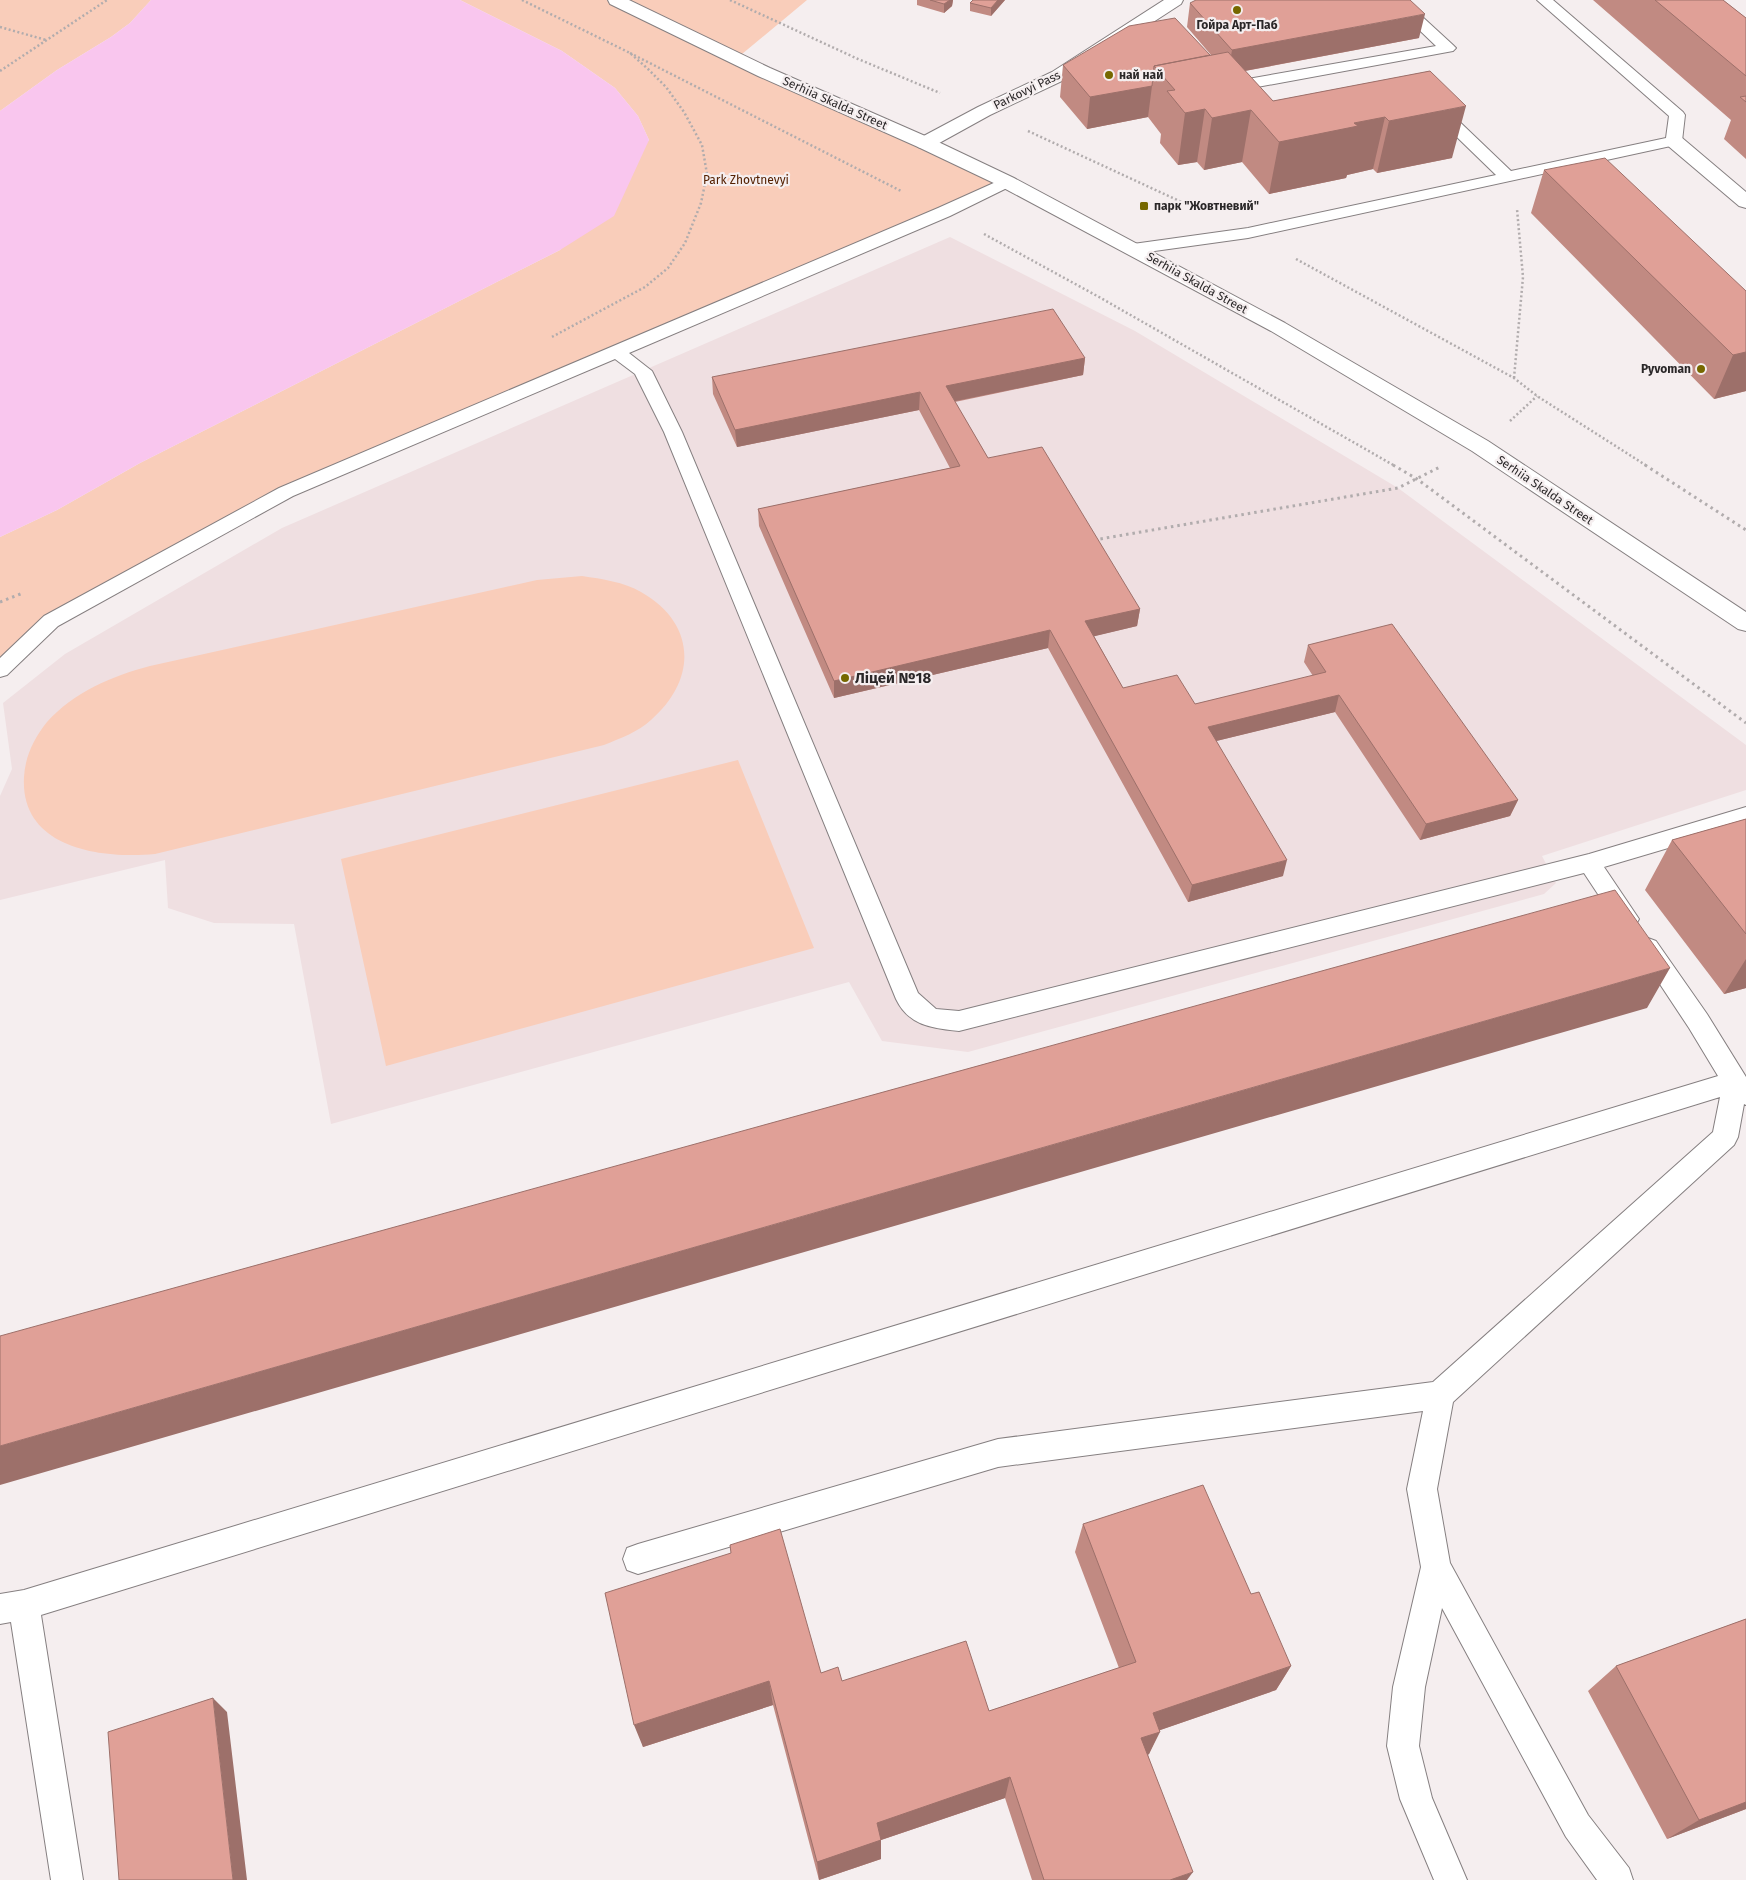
<svg xmlns="http://www.w3.org/2000/svg" width="1746" height="1880" font-family="'Fira Sans',sans-serif">
	<style>
		.built { fill: #efdfe1 }
		.green { fill: #f9cdba }
		.water { fill: #f9c6ee }
		.lines { fill: none; stroke-linecap: round; stroke-linejoin: round }
		.service-casing { stroke: #857f80; stroke-width: 2 }
		.minor-casing { stroke: #857f80; stroke-width: 2 }
		.secondary-casing { stroke: #857f80; stroke-width: 2 }
		.path-far1 { stroke: #b1acad; stroke-width: 2.5; stroke-dasharray: 2 2.5; stroke-linecap: butt }
		.path { stroke: #b1acad; stroke-width: 3; stroke-dasharray: 2.5 4; stroke-linecap: butt }
		.service { fill: #fff; fill-rule: evenodd }
		.minor { fill: #fff; fill-rule: evenodd }
		.secondary { fill: #fff; fill-rule: evenodd }
		.wall { fill: #c18a82 }
		.shaded-wall { fill: #9d706a }
		.building { fill: #e0a097; stroke: #9d706a }
		.poi-dot { fill: #766800; stroke: #f5eeef; stroke-width: 2 }
		.labels { text-anchor: middle; stroke-width: 4.5; stroke-linejoin: round; paint-order: stroke }
		.far-poi-label { font-size: 12px; font-weight: bold; fill: #2a2728; stroke: #f5eeef; text-anchor: start }
		.far-street-label { font-size: 12px; fill: #2a2728; stroke: #f5eeef }
		.far-park-label { font-size: 12px; fill: #542102; stroke: #f5eeef }
		.poi-label { font-size: 15px; font-weight: bold; fill: #2a2728; stroke: #f5eeef; text-anchor: start }
	</style>
	<rect width="100%" height="100%" fill="#f5eeef"/>
	<!-- built -->
	<path class="built" d="M950 237 1135 331 1398 488 1746 745V790L1542 856 1556 883 1544 894 968 1052 882 1041 849 982 331 1124 294 924 214 923 168 908 165 860 0 900V796L12 769 3 703 65 654 282 528Z"/>
	<!-- green -->
	<path class="green" d="M0 0H151L130 23 111 37 57 70 0 111Z
		M460 0H807L736 59 1003 183 285 491 47 620 0 665V537L57 510 140 463 560 250 649 140 638 116 615 88 562 51Z
		M582 576C602 579 624 582 641 592 696 623 698 679 651 720 638 732 621 738 604 745L155 854C102 859 20 849 24 777 25 757 34 738 47 722 74 692 112 676 150 666L537 580Z
		M738 760 814 948 386 1066 341 859Z"/>
	<!-- water -->
	<path class="water" d="M151 0H460L562 51 615 88 638 116 649 140 614 216 560 250 140 463 57 510 0 537V111L57 70 111 37 130 23Z"/>
	<g class="lines">
		<defs>
			<path id="service" d="M1388 0H1404L1453 45 1456 48 1453 51 1225 93 1220 91 1217 88 1220 85 1225 83 1436 46Z
				M1537 0H1553L1683 112 1685 115 1682 141 1680 144 1248 238 1133 254 1127 253 1125 249 1127 245 1133 244 1248 228 1496 175 1430 111 1428 108 1430 105H1442L1511 171 1666 138 1669 116Z
				M1007 177 1013 179 1015 182 1013 185 950 216 629 353 652 371 682 432 918 993 936 1009 959 1011 1589 854 1746 807V825L1604 867 1639 919 1635 926 1627 928 1619 926 1584 873 959 1031C932 1028 909 1026 896 999L664 432 635 374 615 359 293 496 58 626 7 675 0 677V658L44 616 279 488 938 208Z
				M1648 938 1656 941 1707 1014 1746 1077V1105L1744 1104 1738 1137 1734 1145 1453 1402 1437 1489 1450 1563 1588 1815 1629 1868 1633 1880H1597L1566 1837 1442 1608 1425 1687 1419 1746 1432 1798 1467 1880H1434L1400 1799 1387 1746 1393 1687 1421 1567 1407 1489 1423 1411 998 1467 638 1574 627 1570 623 1559 627 1548 638 1544 998 1439 1433 1382 1713 1132 1720 1097 41 1615 83 1880H51L11 1622 0 1624V1594L24 1590 1718 1076 1689 1028 1636 948 1640 941Z"/>
			<path id="minor" d="M1164 0H1183L1181 4 1064 80 990 115 932 147 925 149 918 147 916 143 918 139 978 107 1052 72Z
				M1674 135 1681 137 1746 192V208L1739 206 1667 145 1665 141 1667 137Z"/>
			<path id="secondary" d="M608 0H629L770 68 932 139 1014 178 1285 323 1488 441 1746 612V631L1738 629 1472 451 1271 331 1000 186 918 147 758 76 610 4Z"/>
		</defs>
		<!-- service casing -->
		<use href="#service" class="service-casing"/>
		<!-- minor casing -->
		<use href="#minor" class="minor-casing"/>
		<!-- secondary casing -->
		<use href="#secondary" class="secondary-casing"/>
		<!-- path-far1 -->
		<path class="path-far1" d="M522 0 630 53 648 69 666 87 684 112 702 145 707 174 701 203 685 243 668 268 645 287 550 338
			M730 0 858 59 940 93
			M0 27 46 40
			M630 53 901 191
			M0 71 107 0
			M1028 131 1188 205
			M984 234 1099 297 1395 466
			M1296 259 1514 378 1537 396 1647 466
			M1514 378 1523 277 1517 209
			M1510 421 1537 396"/>
		<!-- path -->
		<path class="path" d="M1393 465 1417 479 1746 723
			M1645 465 1746 530
			M1094 540 1398 488 1440 467
			M0 602 23 593"/>
		<!-- service -->
		<use href="#service" class="service"/>
		<!-- minor -->
		<use href="#minor" class="minor"/>
		<!-- secondary -->
		<use href="#secondary" class="secondary"/>
	</g>
	<!-- wall -->
	<path class="wall" d="M917 0H953L952 6 944 13 917 5Z
		M1005 0 991 16 970 11V3Z
		M1593 0H1723L1746 18V159L1724 139 1731 120Z
		M1190 3 1419 38 1245 71 1273 101 1430 71 1452 158 1377 173 1373 169 1347 175 1346 178 1269 194 1242 162 1204 170 1197 162 1178 165 1160 143 1161 134 1148 117 1087 129 1060 97 1063 65 1211 55 1187 27Z
		M1544 170 1746 291V391L1714 399 1531 213Z
		M1085 358 1083 375 955 402 988 458 1140 609 1137 626 1094 636 1123 688 1195 704 1313 676 1304 662 1308 645 1518 800 1510 816 1420 840 1335 712 1216 741 1283 876 1188 902 1048 648 834 698 759 526 758 509 950 468 919 410 737 447 713 394 712 377Z
		M1746 819V988L1724 994 1645 890 1672 840Z
		M1083 1524 1251 1594 1291 1666 1276 1690 1160 1730 1149 1754 1148 1755 1187 1880H1032L1005 1798 881 1840V1859L819 1880 773 1705 643 1747 605 1593 842 1681 989 1711 1119 1668 1075 1552Z
		M1746 1619V1809L1667 1839 1588 1691 1616 1666Z"/>
	<!-- shaded-wall -->
	<path class="shaded-wall" d="M950 0H953L952 6 944 13V4Z
		M998 0H1005L991 16V8Z
		M1425 14 1419 38 1228 74 1232 50Z
		M1152 86 1148 117 1087 129 1090 97Z
		M1466 106 1452 158 1377 173 1389 121Z
		M1205 109 1197 162 1178 165 1185 113Z
		M1251 110 1242 162 1204 170 1212 118Z
		M1385 117 1373 169 1347 175 1346 178 1269 194 1279 142 1354 123Z
		M1746 352V391L1714 399 1733 355Z
		M1085 358 1083 375 946 403V386Z
		M920 392 919 410 737 447 735 430Z
		M1140 609 1137 626 1083 639 1085 621Z
		M1050 630 1048 648 834 698V681Z
		M1339 695 1335 712 1204 744 1208 727Z
		M1518 800 1510 816 1420 840 1426 824Z
		M1287 860 1283 876 1188 902 1192 885Z
		M1746 959V988L1724 994Z
		M1670 968 1647 1008 0 1485V1446Z
		M1291 1666 1276 1690 1143 1736 1153 1713Z
		M769 1681 773 1705 643 1747 634 1725Z
		M213 1698 227 1712 247 1880H233Z
		M1160 1732 1149 1754 1131 1760 1141 1738Z
		M1010 1777 1005 1798 881 1840V1859L819 1880 817 1862 877 1823Z
		M1746 1802V1809L1667 1839 1699 1820Z
		M1193 1872 1187 1880H1170Z"/>
	<!-- building -->
	<path class="building" d="M930 0H950L944 4Z
		M973 0H998L991 8 970 3Z
		M1196 0H1410L1425 14 1232 50 1190 3Z
		M1655 0H1723L1746 18V76Z
		M1175 18 1210 55 1154 66 1152 86 1090 97 1063 65 1129 26Z
		M1228 52 1273 101 1430 71 1466 106 1389 121 1385 117 1354 123 1358 126 1279 142 1251 110 1212 118 1205 109 1185 113 1167 91 1175 90 1154 66Z
		M1746 96V102L1740 97Z
		M1605 158 1746 291V352L1733 355 1544 170Z
		M1053 309 1085 358 946 386 988 458 1042 447 1140 609 1085 621 1123 688 1177 675 1195 704 1326 672 1308 645 1392 624 1518 800 1426 824 1339 695 1208 727 1287 860 1192 885 1050 630 834 681 758 509 960 466 920 392 735 430 712 377Z
		M1746 819V934L1672 840Z
		M1615 890 1670 968 0 1446V1336Z
		M1203 1485 1251 1594 1259 1592 1291 1666 1153 1713 1160 1732 1141 1738 1193 1872 1170 1880H1044L1010 1777 877 1823 881 1840 817 1862 769 1681 634 1725 605 1593 731 1553 730 1545 780 1529 821 1673 838 1667 842 1681 966 1641 989 1711 1136 1662 1083 1524Z
		M1746 1619V1802L1699 1820 1616 1666Z
		M213 1698 233 1880H119L108 1732Z"/>
	<!-- markers -->
	<g class="poi-dot">
		<circle cx="1237" cy="10" r="5"/>
		<circle cx="1109" cy="75" r="5"/>
		<rect x="1139" y="201" width="10" height="10" rx="2.5"/>
		<circle cx="1701" cy="369" r="5"/>
		<circle cx="845" cy="678" r="5"/>
	</g>
	<g class="labels">
		<!-- far-poi labels -->
		<g class="far-poi-label">
			<text x="1237" y="29" text-anchor="middle">Гойра Арт-Паб</text>
			<text x="1119" y="79">най най</text>
			<text x="1154" y="210">парк "Жовтневий"</text>
			<text x="1691" y="373" text-anchor="end">Pyvoman</text>
		</g>
		<!-- far-street labels -->
		<g class="far-street-label">
			<text transform="translate(1027 90) rotate(-26)" y="4">Parkovyi Pass</text>
			<text transform="translate(835 103) rotate(24)" y="4">Serhiia Skalda Street</text>
			<text transform="translate(1197 283) rotate(29)" y="4">Serhiia Skalda Street</text>
			<text transform="translate(1545 490) rotate(34)" y="4">Serhiia Skalda Street</text>
		</g>
		<!-- far-park labels -->
		<g class="far-park-label">
			<text x="746" y="184">Park Zhovtnevyi</text>
		</g>
		<!-- poi labels -->
		<g class="poi-label">
			<text x="855" y="683">Ліцей №18</text>
		</g>
	</g>
</svg>
